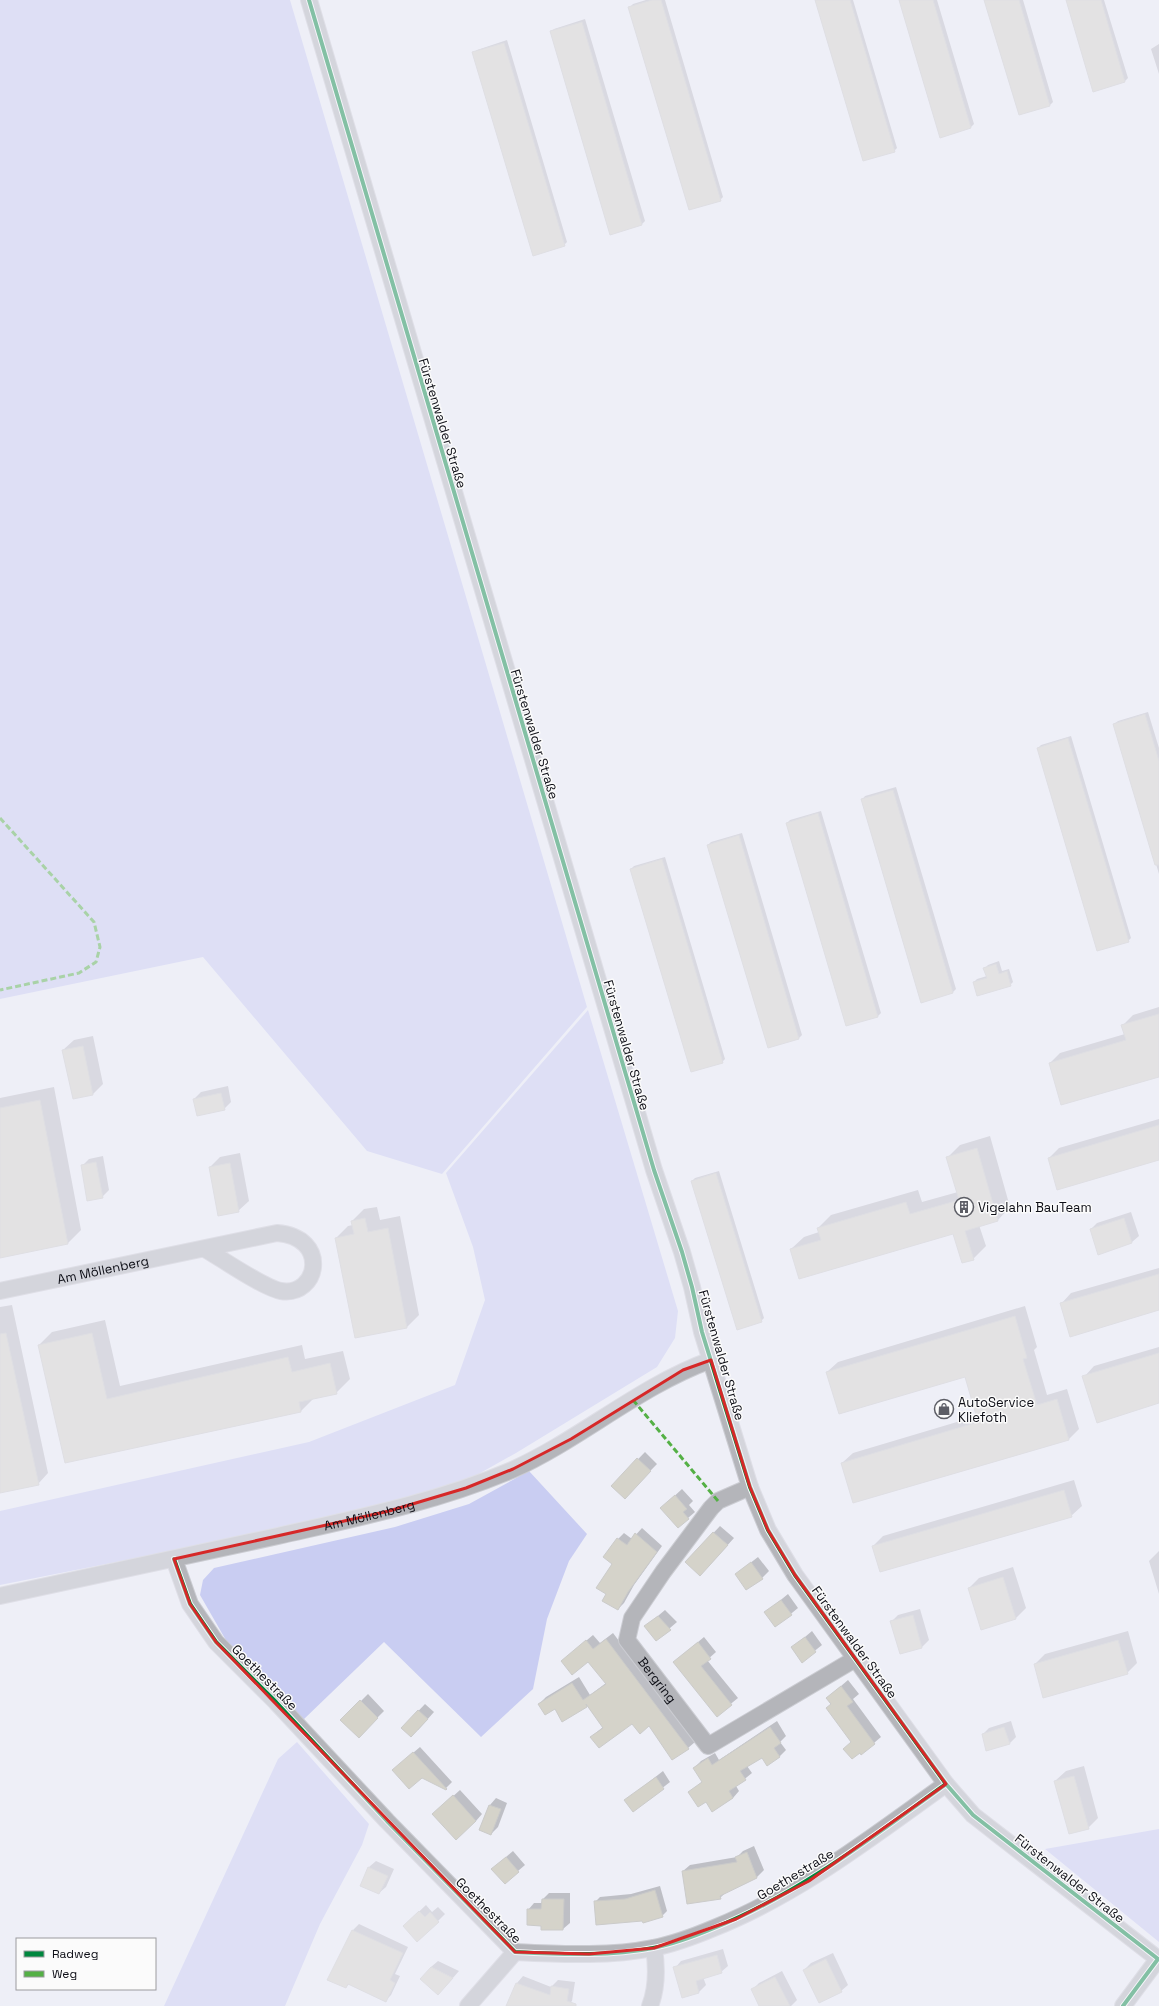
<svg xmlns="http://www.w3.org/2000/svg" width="1159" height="2006" font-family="'Space Grotesk',sans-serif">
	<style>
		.forest { fill: #c9cdf2 }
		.shadow { fill: #0003 }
		.building { fill: #d5d3ca; stroke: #cbcbca }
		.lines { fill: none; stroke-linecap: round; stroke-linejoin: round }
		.minor-casing { stroke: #cbccd2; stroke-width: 18 }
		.minor { stroke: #b4b5ba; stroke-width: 16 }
		.quiet { stroke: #54b045; stroke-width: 3; stroke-dasharray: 6 3; stroke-linecap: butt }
		.cycleway-casing { stroke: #fbfbfb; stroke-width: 6 }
		.cycleway { stroke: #00873e; stroke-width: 4 }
		.marked { fill: none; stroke: #d62828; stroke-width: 3; stroke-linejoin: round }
		.labels { text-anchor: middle; stroke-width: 3; stroke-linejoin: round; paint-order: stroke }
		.street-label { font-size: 13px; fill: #0d0e16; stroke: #fbfbfb }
		.poi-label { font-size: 13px; fill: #0d0e16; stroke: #fbfbfb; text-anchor: start }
	</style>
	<rect width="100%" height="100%" fill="#eeeff7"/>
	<!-- forest -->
	<path class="forest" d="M0 0H290L587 1007 442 1174 367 1151 203 957 0 999Z
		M588 1010 678 1311 675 1338 657 1367 516 1453 459 1485 388 1508 0 1585V1511L309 1442 455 1385 485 1300 473 1247 446 1173Z
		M529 1471 587 1534 569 1561 547 1619 533 1689 481 1737 384 1642 303 1720 227 1642 200 1595 203 1580 214 1568 395 1527 469 1504Z
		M297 1742 369 1824 362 1845 320 1924 285 2006H164L278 1759Z
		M1159 1829V1942L1045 1849Z"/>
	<!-- shadow -->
	<path class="shadow" d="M646 0H665L723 197 720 200 630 7 633 4Z
		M816 0H853L897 148 894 151Z
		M900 0H937L974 124 971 127 940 136Z
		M985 0H1023L1053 102 1050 105 1019 114Z
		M1067 0H1104L1128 78 1125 81Z
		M585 19 645 221 642 224 551 32 554 29Z
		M507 40 567 242 564 245 474 53 477 50Z
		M1159 44V74L1151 49Z
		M1148 712 1159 748V874L1114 724 1118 721Z
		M1071 736 1131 938 1128 941 1038 748 1041 745Z
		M896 787 956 989 953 992 862 800 865 796Z
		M821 811 881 1013 878 1016 847 1025 787 823 790 820Z
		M742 833 802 1035 799 1038 768 1047 708 845 711 842Z
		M665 857 725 1059 722 1062 631 869 634 866Z
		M999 961 1002 971 1009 969 1013 982 1010 985 974 982 977 979 987 976 985 968 988 965Z
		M1159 1007V1076L1050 1063 1060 1053 1125 1034 1123 1025 1133 1015Z
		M93 1036 103 1084 93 1094 73 1098 63 1050 74 1040Z
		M228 1086 231 1102 224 1109 194 1099 201 1092Z
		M54 1087 81 1230 68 1243 0 1257V1098Z
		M1159 1119V1159L1049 1158 1059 1148Z
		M990 1136 1010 1207 998 1220 979 1225 986 1246 973 1259 953 1233 791 1249 804 1237 819 1232 818 1228 831 1215 918 1190 922 1202 958 1192 947 1158 960 1145Z
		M240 1153 249 1201 238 1211 210 1167 220 1157Z
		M103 1156 109 1190 102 1197 82 1166 89 1159Z
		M719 1171 764 1318 761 1321 692 1181 695 1178Z
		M377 1207 380 1220 400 1216 419 1315 407 1327 356 1337 336 1238 348 1226 353 1225 352 1221 364 1209Z
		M1131 1212 1139 1236 1132 1242 1098 1253 1091 1229 1097 1223Z
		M1159 1268V1309L1061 1304 1071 1293Z
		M12 1305 48 1473 38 1484 0 1492V1307Z
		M1025 1306 1037 1347 1034 1350 1047 1395 1067 1389 1079 1429 1069 1439 854 1502 842 1463 853 1453 977 1416 965 1376 827 1372 838 1362Z
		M105 1320 120 1386 302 1345 305 1359 343 1351 350 1379 336 1393 314 1398 301 1411 66 1462 39 1345 52 1332Z
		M1159 1347V1402L1084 1377 1094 1366Z
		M645 1452 657 1464 625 1497 612 1486Z
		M1074 1480 1082 1506 1071 1516 873 1546 883 1536Z
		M682 1489 693 1501 689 1505 695 1512 688 1518 668 1502Z
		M720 1526 734 1538 707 1568 686 1562Z
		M642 1528 662 1546 634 1585 624 1603 618 1609 607 1594 618 1539 624 1533 632 1539Z
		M1159 1551V1594L1149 1561Z
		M758 1557 769 1571 762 1578 736 1574Z
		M1013 1567 1026 1608 1016 1618 969 1588 979 1578Z
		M788 1594 798 1608 776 1626 766 1612Z
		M920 1609 929 1640 922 1647 900 1653 891 1622 898 1615Z
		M665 1610 677 1622 656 1640 646 1626Z
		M812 1631 822 1645 802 1661 792 1648Z
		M1128 1631 1137 1663 1127 1673 1035 1664 1045 1654Z
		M613 1633 695 1742 688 1748 650 1725 632 1722 591 1737 603 1727 587 1705 555 1708 539 1704 546 1697 579 1677 590 1695 606 1683 588 1661H562L593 1635 600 1643Z
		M704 1637 716 1652 707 1660 738 1698 717 1715 674 1662Z
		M848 1680 859 1694 853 1699 881 1737 861 1754 852 1741 827 1698Z
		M368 1694 384 1711 359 1736 342 1720Z
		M425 1704 434 1712 418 1730 402 1728Z
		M777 1721 786 1736 780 1742 786 1750 779 1757 763 1756 747 1766 752 1773 736 1786 739 1791 733 1798 712 1811 706 1800 690 1792 703 1781 694 1768 701 1761 715 1753 719 1760Z
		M1011 1721 1016 1737 1009 1744 983 1734 989 1728Z
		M420 1747 452 1782 446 1788 400 1764Z
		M1084 1766 1098 1818 1088 1828 1055 1781 1066 1771Z
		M663 1771 670 1782 633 1811 626 1800Z
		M460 1790 482 1814 476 1821 440 1808Z
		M496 1798 507 1803 498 1827 491 1834 480 1829 490 1805Z
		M754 1846 764 1870 757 1877 726 1892 720 1898 683 1871 690 1865 737 1857 743 1851Z
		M513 1851 525 1865 518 1871 499 1863Z
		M376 1861 394 1869 386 1887 379 1893 361 1885 369 1867Z
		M660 1886 667 1911 662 1916 643 1920 595 1902 600 1897 631 1894Z
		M549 1893H570V1923L563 1929 542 1925 528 1910 534 1903H542L543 1899Z
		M426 1905 432 1912 438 1907 445 1914 418 1941 404 1926Z
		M359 1924 408 1947 395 1974 400 1976 391 1995 385 2001 349 1984 346 1987 328 1980 353 1930Z
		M723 1949 728 1966 721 1972 703 1977 706 1985 699 1992 682 1996 675 1968 681 1961Z
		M833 1953 848 1985 841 1991 804 1970 811 1963Z
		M438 1961 459 1971 445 1987 431 1967Z
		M782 1971 797 2000 791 2006H761L752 1990 759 1983Z
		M523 1976 551 1987 558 1980 575 1982 572 2001 567 2006H530L510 1999 517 1983Z"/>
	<!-- building -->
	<path class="building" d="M652 0H661L721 201 689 210 628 7Z
		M815 0H850L895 152 863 161Z
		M899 0H933L971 128 940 138Z
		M984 0H1019L1050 106 1019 115Z
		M1066 0H1101L1125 82 1093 92Z
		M582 22 642 225 610 235 550 31Z
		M504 43 565 246 533 256 472 52Z
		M1145 714 1159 761V865H1155L1113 724Z
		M1068 738 1129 942 1097 951 1037 748Z
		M893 790 953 993 921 1003 861 799Z
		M818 813 878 1017 846 1026 786 823Z
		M739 835 799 1039 768 1048 707 845Z
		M662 859 723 1063 691 1072 630 869Z
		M996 964 999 974 1007 971 1011 986 977 996 973 982 987 978 983 968Z
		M1159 1014V1077L1061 1105 1049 1063 1126 1040 1121 1025Z
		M83 1046 93 1095 73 1099 62 1050Z
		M221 1093 225 1110 197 1116 193 1099Z
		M40 1100 68 1244 0 1258V1108Z
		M1159 1125V1160L1057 1190 1048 1158Z
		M977 1148 998 1221 965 1231 974 1260 962 1263 953 1234 799 1279 790 1249 821 1240 817 1228 906 1202 910 1214 959 1200 946 1157Z
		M96 1162 103 1198 87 1201 81 1165Z
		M230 1163 239 1212 218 1216 209 1167Z
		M716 1173 762 1322 737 1330 691 1181Z
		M365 1218 368 1232 388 1228 407 1328 355 1338 335 1238 354 1234 351 1221Z
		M1124 1218 1132 1243 1098 1255 1090 1229Z
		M1159 1274V1310L1070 1337 1060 1303Z
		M1015 1316 1027 1358 1023 1359 1037 1405 1057 1399 1069 1440 853 1503 841 1463 978 1422 965 1377 839 1414 826 1372Z
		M6 1333 39 1485 0 1493V1334Z
		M92 1333 107 1399 288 1357 292 1372 330 1363 337 1394 299 1402 301 1412 65 1463 38 1345Z
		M1159 1353V1403L1097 1423 1082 1376Z
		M637 1458 651 1471 625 1499 611 1486Z
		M1064 1490 1072 1517 880 1572 872 1546Z
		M675 1495 687 1509 683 1512 689 1519 678 1528 660 1508Z
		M713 1532 728 1545 700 1576 685 1562Z
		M635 1533 657 1552 628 1592 618 1610 602 1601 606 1594 596 1588 612 1564 603 1557 617 1538 627 1545Z
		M751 1562 763 1579 746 1590 735 1574Z
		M1003 1577 1016 1619 981 1630 968 1588Z
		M781 1600 792 1615 775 1627 764 1612Z
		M913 1615 922 1648 900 1654 890 1621Z
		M658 1616 671 1630 656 1641 644 1626Z
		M805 1637 816 1652 802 1663 791 1647Z
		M606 1639 689 1749 672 1760 649 1726 640 1734 632 1724 599 1748 590 1737 603 1728 586 1704 587 1707 562 1722 555 1709 545 1715 538 1704 572 1683 583 1700 606 1684 588 1662 572 1675 561 1661 586 1640 593 1649Z
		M1118 1640 1128 1674 1043 1698 1034 1664Z
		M698 1642 711 1659 701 1666 732 1705 717 1717 673 1662Z
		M841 1686 853 1702 847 1706 875 1744 861 1755 860 1753 852 1759 843 1749 851 1742 826 1708 831 1704 826 1698Z
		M360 1700 378 1718 359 1738 340 1720Z
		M418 1710 428 1719 411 1737 401 1728Z
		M770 1727 781 1743 774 1748 780 1757 767 1766 762 1758 740 1771 746 1780 729 1791 733 1798 712 1812 706 1802 698 1807 688 1792 702 1782 693 1768 708 1758 712 1765Z
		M1004 1727 1010 1744 986 1751 982 1734Z
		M413 1752 447 1789 446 1790 422 1778 409 1789 392 1770Z
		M1074 1776 1089 1829 1069 1834 1054 1781Z
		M656 1777 664 1789 633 1812 624 1800Z
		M453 1795 476 1821 456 1840 432 1814Z
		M489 1805 501 1809 491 1835 479 1830Z
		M747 1852 757 1878 720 1896 721 1899 687 1904 682 1871 737 1862 735 1857Z
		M506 1857 519 1872 505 1884 491 1869Z
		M368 1867 388 1876 379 1894 360 1886Z
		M655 1890 663 1917 643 1923 642 1921 596 1925 594 1901 625 1899Z
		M542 1899H564L563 1930H541V1926L527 1925V1909H541Z
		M419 1911 425 1917 430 1912 439 1922 417 1942 403 1926Z
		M352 1930 403 1953 390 1980 395 1983 386 2002 348 1984 346 1988 327 1980Z
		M717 1955 722 1973 696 1981 699 1993 682 1998 673 1967Z
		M826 1959 842 1992 819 2003 803 1970Z
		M431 1967 453 1978 438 1995 420 1979Z
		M775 1977 790 2006H759L751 1989Z
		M516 1983 550 1995 551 1986 569 1989 567 2001 576 2004V2006H506Z"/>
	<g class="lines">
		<defs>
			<g id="minor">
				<path d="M309 0 654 1170 682 1252 692 1287 702 1332 750 1487 768 1530 795 1575 946 1784 973 1815 1158 1959 1123 2006"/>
				<path id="s1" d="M0 1291 277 1233C330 1237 319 1297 281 1291 264 1288 222 1259 205 1249"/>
				<path id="s2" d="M750 1487 718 1501 711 1508 663 1572 632 1618 627 1640 708 1746 855 1659"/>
				<path d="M174 1559 190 1604 216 1642 276 1702 387 1821 515 1952C561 1954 608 1957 653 1948 674 1944 695 1936 714 1928 799 1894 872 1837 946 1784"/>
				<path id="s3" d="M0 1596C93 1576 186 1556 278 1536 357 1518 437 1502 512 1470 581 1439 639 1386 711 1360"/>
				<path d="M468 2006 515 1952"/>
				<path d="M650 2006C657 1988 657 1968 654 1948"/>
			</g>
		</defs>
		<!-- minor casing -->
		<use href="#minor" class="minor-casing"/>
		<!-- minor -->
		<use href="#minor" class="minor"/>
		<!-- quiet -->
		<path class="quiet" d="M0 818 94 922 100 947 96 962 79 973 0 990
			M633 1400 718 1501"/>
		<defs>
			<path id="cycleway" d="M309 0 654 1170 682 1252 692 1287 702 1332 750 1487 768 1530 795 1575 946 1784 973 1815 1158 1959 1123 2006
				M174 1559 190 1604 216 1642 276 1702 387 1821 515 1952C561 1954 608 1957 653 1948 674 1944 695 1936 714 1928 799 1894 872 1837 946 1784"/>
		</defs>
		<!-- cycleway casing -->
		<use href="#cycleway" class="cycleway-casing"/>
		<!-- cycleway -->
		<use href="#cycleway" class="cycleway"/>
	</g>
	<!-- marked area -->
	<path d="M0 0H1159V2006H0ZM711 1360 750 1487 768 1530 795 1575 946 1784 809 1881 736 1919 654 1948 589 1954 515 1952 216 1642 190 1604 174 1559 389 1511 466 1488 513 1469 571 1439 683 1370Z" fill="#eeeff7" fill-opacity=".55" fill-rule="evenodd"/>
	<path class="marked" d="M711 1360 750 1487 768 1530 795 1575 946 1784 809 1881 736 1919 654 1948 589 1954 515 1952 216 1642 190 1604 174 1559 389 1511 466 1488 513 1469 571 1439 683 1370Z"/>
	<!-- icons -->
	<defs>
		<symbol id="building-ring" viewBox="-11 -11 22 22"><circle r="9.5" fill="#fbfbfb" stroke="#5c5d65" stroke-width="1.5"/><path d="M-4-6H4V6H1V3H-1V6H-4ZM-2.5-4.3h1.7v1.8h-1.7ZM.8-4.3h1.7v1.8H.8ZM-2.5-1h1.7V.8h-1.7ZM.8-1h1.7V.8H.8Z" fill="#5c5d65"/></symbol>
		<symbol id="shop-ring" viewBox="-11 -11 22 22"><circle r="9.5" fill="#fbfbfb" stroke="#5c5d65" stroke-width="1.5"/><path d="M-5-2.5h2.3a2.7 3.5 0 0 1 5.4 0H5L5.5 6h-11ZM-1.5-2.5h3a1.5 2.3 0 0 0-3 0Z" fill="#5c5d65"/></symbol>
	</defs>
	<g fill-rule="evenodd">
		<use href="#building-ring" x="953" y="1196" width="22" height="22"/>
		<use href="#shop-ring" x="933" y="1398" width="22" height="22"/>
	</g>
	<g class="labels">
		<!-- street labels -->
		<g class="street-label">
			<text transform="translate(443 423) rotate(73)" y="5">Fürstenwalder Straße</text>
			<text transform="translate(535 734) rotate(73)" y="5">Fürstenwalder Straße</text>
			<text transform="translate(627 1045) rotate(74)" y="5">Fürstenwalder Straße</text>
			<text dy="5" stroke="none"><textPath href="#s1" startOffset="105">Am Möllenberg</textPath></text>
			<text transform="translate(722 1355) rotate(74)" y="5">Fürstenwalder Straße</text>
			<text dy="5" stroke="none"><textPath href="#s3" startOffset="378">Am Möllenberg</textPath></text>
			<text transform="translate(855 1642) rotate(54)" y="5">Fürstenwalder Straße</text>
			<text transform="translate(265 1677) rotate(45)" y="5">Goethestraße</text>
			<text dy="5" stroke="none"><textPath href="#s2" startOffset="253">Bergring</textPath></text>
			<text transform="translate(795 1874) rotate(-31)" y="5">Goethestraße</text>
			<text transform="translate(1070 1878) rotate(38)" y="5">Fürstenwalder Straße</text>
			<text transform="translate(489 1910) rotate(45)" y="5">Goethestraße</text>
		</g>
		<!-- poi labels -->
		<g class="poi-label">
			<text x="978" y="1212">Vigelahn BauTeam</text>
			<text x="958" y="1407">AutoService<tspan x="958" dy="15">Kliefoth</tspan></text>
		</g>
	</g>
	<!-- legend -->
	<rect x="16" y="1938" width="140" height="52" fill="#fbfbfb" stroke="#9c9c9f"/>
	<rect x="24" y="1951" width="20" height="6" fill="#00873e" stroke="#9c9c9f"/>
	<text x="52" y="1958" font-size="12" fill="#0d0e16">Radweg</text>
	<rect x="24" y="1971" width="20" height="6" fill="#54b045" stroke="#9c9c9f"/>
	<text x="52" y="1978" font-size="12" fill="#0d0e16">Weg</text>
</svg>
